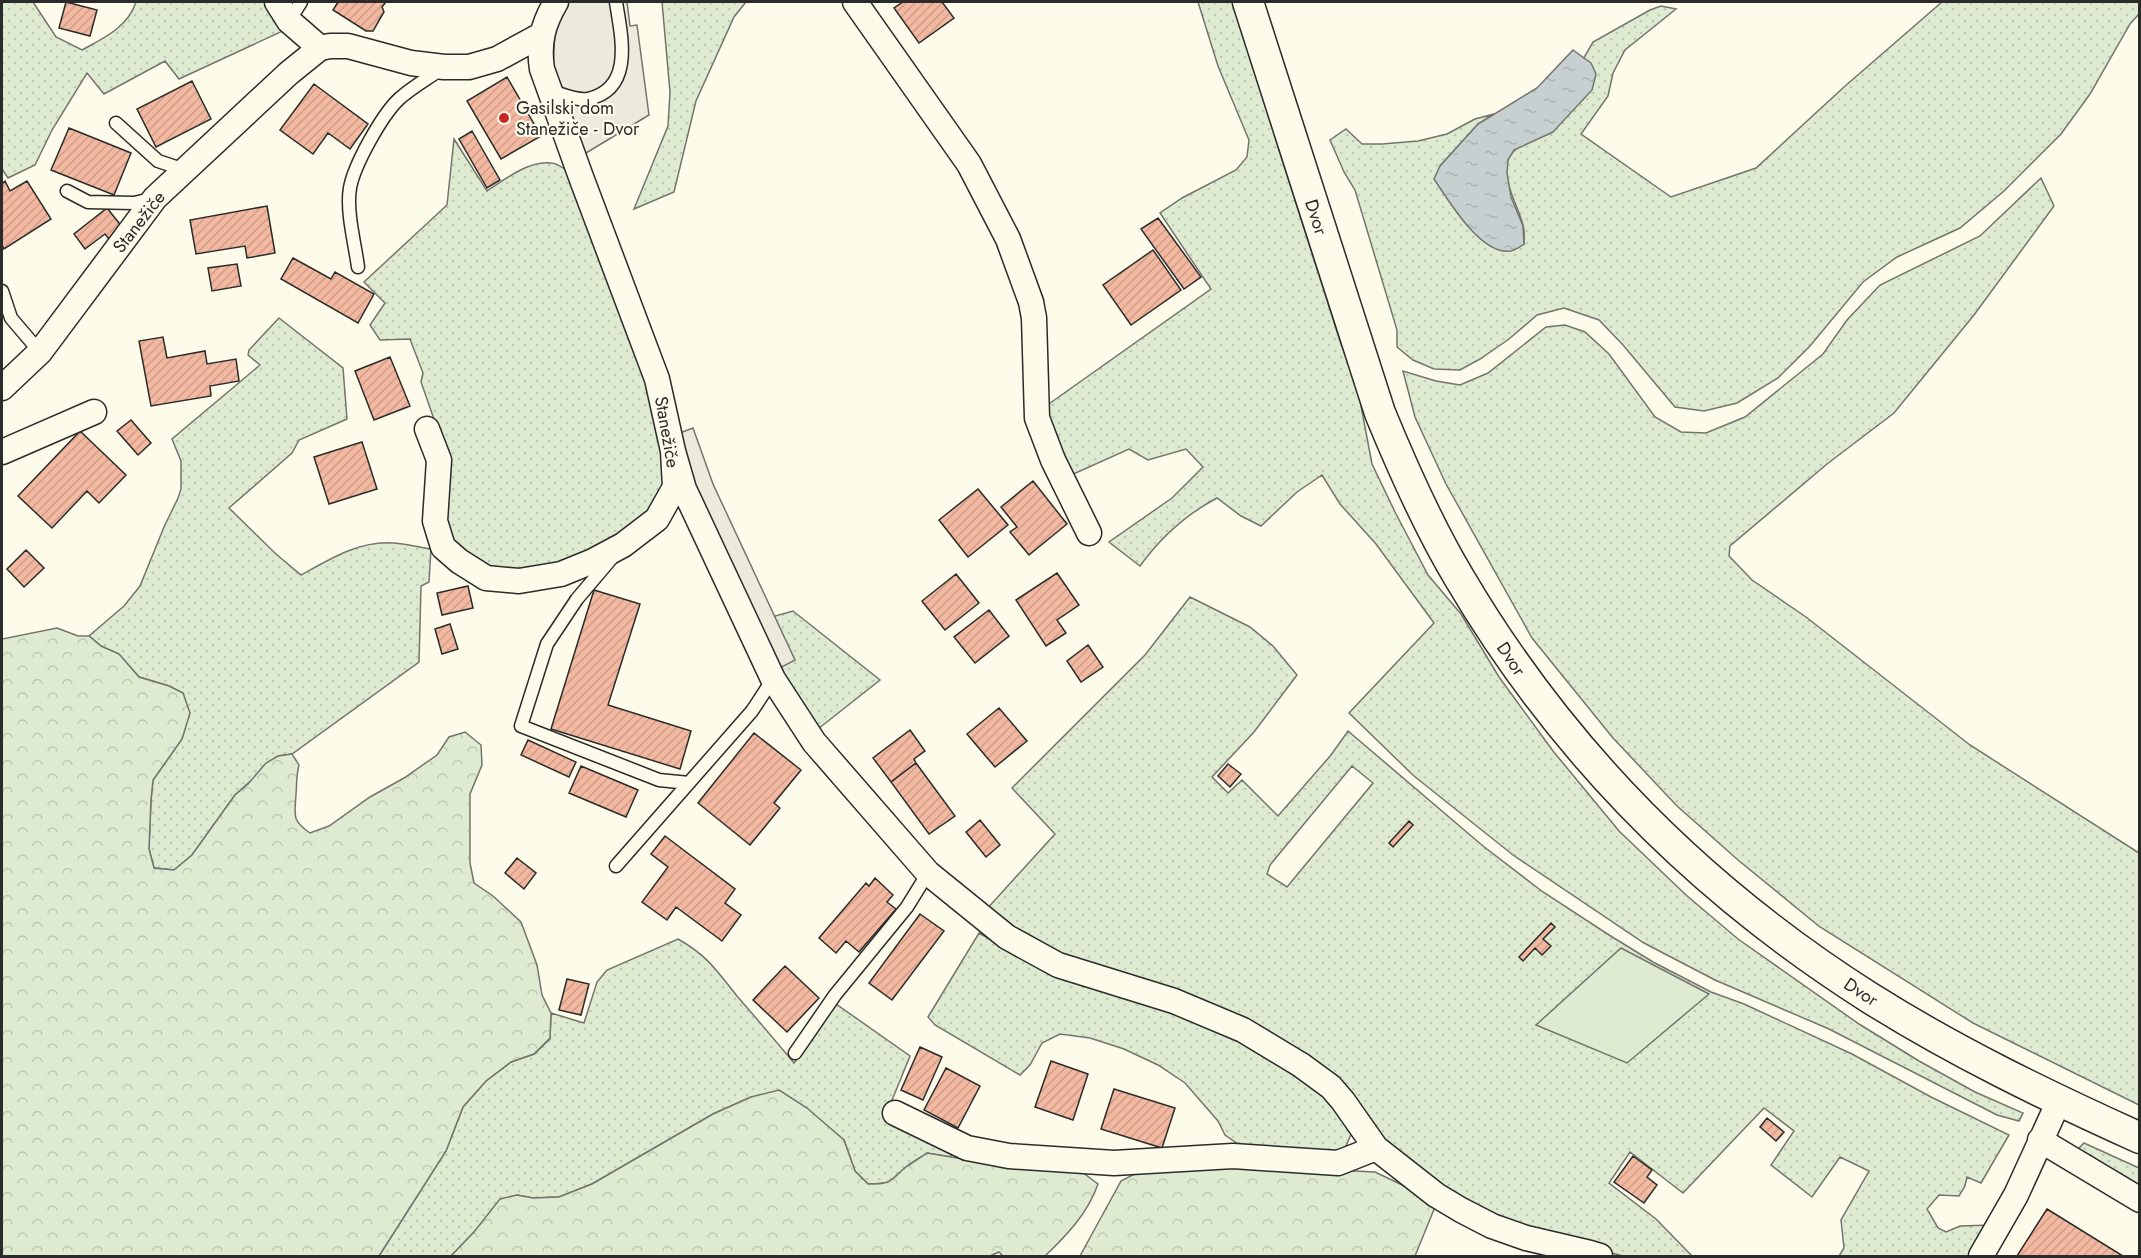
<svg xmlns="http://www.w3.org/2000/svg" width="2141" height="1258" font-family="Jost,sans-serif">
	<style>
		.grass { fill: url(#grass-dots); stroke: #74746e; stroke-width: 1.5; fill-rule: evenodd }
		.forest { fill: url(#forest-crowns); stroke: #74746e; stroke-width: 1.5 }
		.green { fill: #deebd1; stroke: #74746e; stroke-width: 1.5 }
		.parking { fill: #eceadb; stroke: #74746e; stroke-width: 1.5 }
		.water { fill: url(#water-ripples); stroke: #74746e; stroke-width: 1.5 }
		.building { fill: url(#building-hatch); stroke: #2b2b2b; stroke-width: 1.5 }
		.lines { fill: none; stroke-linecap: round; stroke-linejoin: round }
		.service-casing { stroke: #2b2b2b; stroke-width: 15 }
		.minor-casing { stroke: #2b2b2b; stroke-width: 27 }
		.tertiary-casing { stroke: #2b2b2b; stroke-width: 33 }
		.service { stroke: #fdfbea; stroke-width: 12 }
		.minor { stroke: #fdfbea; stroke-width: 24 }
		.tertiary { stroke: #fdfbea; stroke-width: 30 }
		.poi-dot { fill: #c62828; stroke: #fdfbea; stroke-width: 2 }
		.labels { text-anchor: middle; stroke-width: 4.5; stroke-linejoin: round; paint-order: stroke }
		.poi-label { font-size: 18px; fill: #2b2b2b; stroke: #fdfbea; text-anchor: start }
		.street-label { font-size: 18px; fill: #2b2b2b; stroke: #fdfbea }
	</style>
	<defs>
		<pattern id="grass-dots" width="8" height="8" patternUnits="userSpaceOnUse" patternTransform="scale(1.5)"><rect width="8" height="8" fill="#deebd1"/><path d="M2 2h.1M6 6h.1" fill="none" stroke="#bfcab4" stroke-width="1.8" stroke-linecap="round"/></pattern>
		<pattern id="forest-crowns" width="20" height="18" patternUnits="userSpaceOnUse" patternTransform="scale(1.5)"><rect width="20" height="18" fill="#deebd1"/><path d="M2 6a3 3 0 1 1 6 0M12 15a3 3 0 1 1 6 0" fill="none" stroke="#bfcab4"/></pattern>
		<pattern id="water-ripples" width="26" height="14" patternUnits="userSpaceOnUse" patternTransform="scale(1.5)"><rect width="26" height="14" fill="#c7d0d0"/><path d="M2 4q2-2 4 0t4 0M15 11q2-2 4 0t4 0" fill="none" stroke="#abb3b3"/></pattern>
		<pattern id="building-hatch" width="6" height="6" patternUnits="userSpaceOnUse" patternTransform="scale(1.5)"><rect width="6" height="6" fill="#f2b8a0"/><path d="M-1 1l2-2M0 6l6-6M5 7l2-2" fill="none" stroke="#d09e8a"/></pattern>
	</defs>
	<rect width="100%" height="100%" fill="#fdfbea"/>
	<!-- grass -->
	<path class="grass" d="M2 2H33L56 37 82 50C104 38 128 27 136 2H268L287 29 179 79 165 61 104 94 87 73 52 130 35 165 8 178 2 169Z
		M662 2H746L734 17 696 101 674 192 634 209 668 126 670 92Z
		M1198 2H1235L1279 150 1340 341 1358 390 1372 464 1395 512 1428 575 1461 614 1499 677 1553 751 1619 831 1686 895 1738 939 1859 1024 1919 1061 1975 1092 2023 1113 2019 1121 1997 1115 1829 1029 1715 980 1644 943 1513 855 1414 776 1349 713 1434 623 1376 544 1340 504 1322 475 1297 492 1261 526 1241 516 1217 498C1185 515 1161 537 1140 566L1109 542 1172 498 1203 467 1186 449 1148 460 1129 449 1069 476 1060 459 1046 406 1211 289 1160 213 1182 198 1236 170 1247 157 1249 140 1218 66Z
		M1942 2H2139V14L2130 24 2090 94 2061 134 2004 191 1960 228 1897 257 1863 282 1810 346 1778 378 1737 403 1704 411 1675 407 1623 345 1599 320 1564 308 1537 315 1509 339 1480 359 1460 370 1434 369 1413 360 1397 347V330L1355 190 1344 172 1330 140 1346 129 1362 144H1382L1418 141 1447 134 1475 119 1494 114 1478 124 1440 166 1524 244C1524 238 1525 231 1523 225 1519 206 1493 168 1515 150 1523 143 1543 137 1553 132L1582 61 1593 42 1650 10 1661 6 1676 9 1625 50 1613 73 1608 96 1581 134 1671 197 1756 168 1844 87Z
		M454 139 487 191C504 180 529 160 551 163 557 163 563 168 568 171L654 400 666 478 662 495 643 521 565 565 503 574 459 556 442 525 449 462 421 382 423 373 410 339 380 340 370 325 385 303 364 282 447 205Z
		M2041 178 2054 206 1974 315 1894 413 1827 464 1730 546 1729 556 1752 580 1806 617 1970 745 2139 853V1105L1973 1023 1820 927 1738 860 1677 806 1613 738 1532 638 1446 484 1415 417 1403 371 1436 381 1460 385 1488 373 1546 327 1565 325 1585 332 1609 354 1655 417 1681 432 1706 433 1745 417 1823 354 1847 320 1880 285 1980 236Z
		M279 318 343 368 347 419 299 440 292 453 229 508 276 554 301 575C330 559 360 540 394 543 406 544 419 547 431 549L429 582 421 586 419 662 292 754 278 756 235 795 192 855 174 870 154 868 149 849 151 800 153 780 182 739 189 713 183 693 169 686 139 677 119 654 101 646 89 636 124 606 140 586 164 527 178 498 181 489V461L172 439 260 365 248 355 249 350Z
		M1190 597 1250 627 1273 646 1297 675 1254 732 1212 777 1228 793 1242 780 1278 816 1331 755 1348 731 1483 846 1543 892 1609 935 1653 962 1711 992 1744 1004 1852 1054 1931 1097 2009 1135 1981 1183 1967 1177 1965 1186 1959 1196 1939 1195 1927 1209 1938 1228 1946 1232 1960 1226 1991 1225 1975 1256H1839L1844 1248 1841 1220 1869 1171 1840 1157 1812 1197 1771 1165 1794 1131 1764 1108 1683 1193 1630 1152 1609 1183 1656 1219 1692 1256H1623L1503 1224 1402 1161 1325 1073 1067 960 985 911 1055 834 1012 788 1145 655ZM1352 766 1373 783 1287 887 1267 874 1270 865Z
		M793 611 880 680 818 729 778 669 775 616Z
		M979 933 1042 969 1217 1024 1329 1093 1352 1132 1345 1148 1335 1156 1241 1146 1225 1135 1218 1121 1185 1083 1158 1065 1124 1049 1090 1038 1060 1034 1042 1043 1030 1065 1020 1075 935 1025 928 1017Z
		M678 939C708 956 716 970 737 996 756 1018 775 1040 794 1063L836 1004 910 1056 886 1115 950 1148 951 1157 927 1153C920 1158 912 1162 906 1167 888 1182 895 1184 868 1184L855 1171 844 1140 751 1097 713 1114 592 1184 559 1197 533 1198 517 1195 474 1232 451 1256H379L446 1151 463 1107 486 1081 511 1062 534 1054 550 1039 551 1013 584 1023 597 982 607 970Z
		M2084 1143 2139 1168V1192L2075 1152Z"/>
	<!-- forest -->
	<path class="forest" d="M57 628 78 636H89L101 646 119 654 139 677 169 686 183 693 190 713 182 739 153 780 151 800 149 849 154 868 174 870 192 855 235 795 248 784 266 763 278 756 292 754 299 765C296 776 297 784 296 794 295 815 291 820 310 833L329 826 370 797 404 778 437 755 449 737 465 732 481 745 482 765 470 794V863L474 883 493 896 521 922 537 965 542 995 551 1013 550 1038 534 1054 511 1062 486 1081 463 1107 446 1151 379 1256H2V639Z
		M779 1090 807 1108 844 1140 855 1171 868 1184C893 1184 889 1181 906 1167 913 1162 920 1158 927 1153L981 1162 1082 1172 1098 1184C1088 1213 1067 1235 1045 1256H1003L999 1252 990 1256H451L474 1232 500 1199 517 1195 533 1198 559 1197 592 1184 713 1114 751 1097Z
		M1185 1163 1375 1172 1417 1192 1435 1207 1415 1256H1080L1121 1181 1146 1168Z"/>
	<!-- green -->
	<path class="green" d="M1621 948 1709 994 1627 1063 1536 1025Z"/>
	<!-- parking -->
	<path class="parking" d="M567 2H627L630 26 637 25 649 115 581 156 553 70 555 29Z
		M693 428 713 484 795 660 778 669 691 484 677 434Z"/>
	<!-- water -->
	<path class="water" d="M1573 50 1591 63 1596 74 1592 90 1553 132 1514 150 1508 160 1507 173 1511 197 1523 226 1524 244C1520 247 1516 250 1511 251 1481 256 1449 201 1434 179L1440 166 1478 124 1537 88Z"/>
	<!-- building -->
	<path class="building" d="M66 2 97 10 90 36 59 28Z
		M338 2H386L382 7 384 12 381 17 373 31H366L333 10Z
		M903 2H942L954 18 919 43 894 8Z
		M507 77 541 136 501 159 467 101Z
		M192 81 211 119 156 147 137 109Z
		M314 84 368 124 350 149 328 133 313 154 280 130Z
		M69 128 131 153 114 195 51 170Z
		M472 131 500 180 487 188 459 139Z
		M5 181 10 191 27 181 51 219 4 249 2 245V184Z
		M267 206 275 253 247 258 245 246 196 254 190 220Z
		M107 208 123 228 109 239 105 234 85 249 74 234Z
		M1158 218 1201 277 1184 289 1141 229Z
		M1153 250 1181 290 1131 325 1103 285Z
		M293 258 331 279 335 272 374 294 358 323 281 279Z
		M237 264 241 286 212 291 208 268Z
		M163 337 167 358 205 351 207 364 236 359 239 381 210 386 211 396 151 406 139 341Z
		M390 357 410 406 374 420 355 371Z
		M131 420 151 443 138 455 117 431Z
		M80 431 126 475 99 503 87 491 52 528 18 496Z
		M362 442 377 489 329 504 314 457Z
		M1033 481 1067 524 1029 555 1010 532 1017 527 1001 507Z
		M978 489 1008 525 968 557 939 520Z
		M26 550 44 568 24 587 7 569Z
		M1057 573 1079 605 1057 620 1066 633 1046 646 1016 600Z
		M956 574 979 603 945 630 922 601Z
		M468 586 473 608 442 615 437 593Z
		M594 590 640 604 608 705 691 731 680 769 551 729Z
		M989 610 1009 636 975 663 954 637Z
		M450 624 458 649 442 654 435 629Z
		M1088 645 1103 667 1081 682 1067 661Z
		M999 708 1027 741 995 767 967 734Z
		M910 730 925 751 914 759 916 763 891 782 873 758Z
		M754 733 801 770 774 803 780 808 750 845 698 803Z
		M528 740 576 762 569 777 521 755Z
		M916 763 955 816 929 834 891 782Z
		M1228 764 1241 774 1230 787 1218 776Z
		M581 766 638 790 626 817 569 793Z
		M980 820 1000 845 986 857 966 832Z
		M1409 821 1413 825 1393 847 1389 843Z
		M665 836 735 889 725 903 741 915 722 941 676 907 667 920 642 902 668 867 651 854Z
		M517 858 536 873 524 889 505 873Z
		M875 878 893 895 887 902 896 909 859 952 846 941 836 953 819 938 866 883 869 886Z
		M920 914 944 931 892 1000 869 983Z
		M1551 923 1555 927 1543 939 1551 946 1542 955 1535 948 1523 961 1519 957Z
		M785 966 819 998 787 1032 753 1000Z
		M567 979 589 984 581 1015 559 1010Z
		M920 1047 942 1057 923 1100 901 1090Z
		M1051 1061 1088 1074 1073 1120 1035 1107Z
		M946 1068 980 1086 958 1128 924 1110Z
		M1114 1089 1175 1108 1162 1148 1101 1129Z
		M1767 1118 1784 1132 1776 1141 1760 1127Z
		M1633 1156 1652 1170 1647 1177 1657 1185 1644 1203 1614 1182Z
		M2047 1209 2123 1256H2017Z"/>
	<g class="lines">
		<defs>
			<path id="service" d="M289 21 301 2
				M551 91C562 94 576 101 588 99 635 89 621 35 616 2
				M116 123 158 161 185 170
				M67 191 88 202 134 203 151 199
				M358 267C355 244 346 211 350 188 354 165 382 115 399 99 411 88 427 79 441 69
				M2 291 11 318 40 352
				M611 559 577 599 547 644 521 726 659 780 689 783
				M616 866 752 711 773 679
				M795 1053 835 995 907 907 928 873"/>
			<path id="minor" d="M277 2 289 21 320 48
				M855 2 969 164 1008 239 1031 302 1034 318 1037 418 1053 460 1089 533
				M2 388 40 352 155 198 289 73 320 48 330 46H348L411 63 444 67H469L497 59 541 35
				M427 429 439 460 435 521 443 547 459 561 486 578 519 581 561 574 593 561 623 545 657 519 675 487 673 451 657 379 581 177 542 69C538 43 543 24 556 2
				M673 451 684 489 773 679 814 742 928 873 1007 937 1058 965 1174 1001 1243 1030 1301 1065 1331 1087 1343 1101 1376 1148 1436 1195 1461 1210 1492 1226 1526 1238 1590 1253 1600 1256
				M2 452 94 412
				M895 1113 967 1148 1009 1156 1114 1163 1233 1156 1338 1163 1376 1148
				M2040 1140 2140 1200
				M1981 1256 2016 1195 2059 1101"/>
			<path id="tertiary" d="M1248 2 1380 413C1403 469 1428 526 1460 579 1562 752 1700 890 1870 998 1956 1052 2047 1096 2140 1138"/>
		</defs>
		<!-- service casing -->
		<use href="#service" class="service-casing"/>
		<!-- minor casing -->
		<use href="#minor" class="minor-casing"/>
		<!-- tertiary casing -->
		<use href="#tertiary" class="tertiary-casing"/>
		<!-- service -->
		<use href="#service" class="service"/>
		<!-- minor -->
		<use href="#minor" class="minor"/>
		<!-- tertiary -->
		<use href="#tertiary" class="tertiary"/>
	</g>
	<!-- markers -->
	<circle class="poi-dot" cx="504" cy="118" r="6"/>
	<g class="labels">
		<!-- poi labels -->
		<g class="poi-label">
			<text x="516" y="114">Gasilski dom<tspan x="516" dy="21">Stanežiče - Dvor</tspan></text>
		</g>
		<!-- street labels -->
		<g class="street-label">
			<text transform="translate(1316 217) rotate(72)" y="6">Dvor</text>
			<text transform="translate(139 222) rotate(-52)" y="6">Stanežiče</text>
			<text transform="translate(667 432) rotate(80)" y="6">Stanežiče</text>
			<text transform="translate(1511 659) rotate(56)" y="6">Dvor</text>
			<text transform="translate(1861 992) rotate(33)" y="6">Dvor</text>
		</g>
	</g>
	<!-- border -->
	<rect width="2141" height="1258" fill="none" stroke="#2b2b2b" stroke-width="6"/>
</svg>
